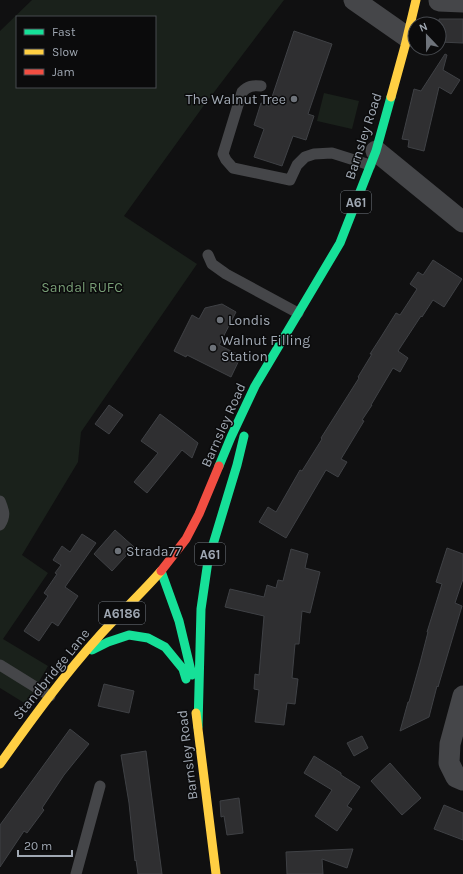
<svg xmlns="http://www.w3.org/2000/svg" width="463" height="874" font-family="Karla,sans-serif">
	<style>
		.green { fill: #1a211b; fill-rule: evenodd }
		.building { fill: #2f2f31; stroke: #3f4145 }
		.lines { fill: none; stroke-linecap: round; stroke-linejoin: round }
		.lane { stroke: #454649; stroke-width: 11 }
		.street { stroke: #454649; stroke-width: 21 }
		.fast { stroke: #16e098; stroke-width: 9 }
		.slow { stroke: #ffcf43; stroke-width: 9 }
		.jam { stroke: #f24e42; stroke-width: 9 }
		.poi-dot { fill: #6e737a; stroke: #0b0b0c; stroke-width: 1.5 }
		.labels { text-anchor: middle; stroke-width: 3; stroke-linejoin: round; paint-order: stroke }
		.shield { fill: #0b0b0c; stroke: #737981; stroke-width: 1 }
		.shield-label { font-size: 13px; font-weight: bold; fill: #a0a8b3 }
		.poi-label { font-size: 14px; fill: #a0a8b3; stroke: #0b0b0c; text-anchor: start }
		.street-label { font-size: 14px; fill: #a0a8b3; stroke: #0b0b0c }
		.park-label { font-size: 14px; fill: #789e76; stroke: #0b0b0c }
	</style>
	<rect width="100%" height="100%" fill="#101011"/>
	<!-- green -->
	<path class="green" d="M32 0H284L202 108 124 216 197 264 81 432 78 462 22 555 48 573 3 639 48 666 26 704 0 688V31ZM17 17H155V87H17Z
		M324 93 359 101 352 129 317 121Z"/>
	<!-- building -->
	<path class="building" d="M439 19H463V43L439 42Z
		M294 31 332 44 308 114 314 116 306 140 293 136 282 166 254 157 264 129 254 125 261 103 269 106Z
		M445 54 447 55 443 70 460 80 451 94 439 87 424 151 408 147 409 140 402 139 414 89 421 91Z
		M433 260 462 279 444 307 433 300 422 317 421 316 398 351 408 358 400 372 393 368 371 405H372L362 420 364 421 341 459 347 462 338 477 326 470 286 538 259 522 268 507 276 512 300 470 302 471 322 439 321 438 359 378 358 377 372 354H370L381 337 396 313 400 315 417 289 410 284 418 272 423 275Z
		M222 304 236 312 219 345 241 356 231 377 187 355 186 357 174 351 192 315 199 319 205 308Z
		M109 405 123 415 109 434 95 424Z
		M160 414 180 429 198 443 192 458 182 450 147 493 134 482 158 453 141 441Z
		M115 530 134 547 112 571 94 554Z
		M82 534 96 543 65 587 78 596 58 626 52 622 39 641 24 631 48 596 44 593 57 574 55 573 61 565 53 560 62 546 70 552Z
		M447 548 463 554V579L455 603 462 606 438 687 437 686 429 717 400 731 408 702H409L420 663 428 632H427L442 584 436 582Z
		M291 549 308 554 305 568 320 572 310 613 302 611 299 644H295L292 678 298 679 295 704 287 703 284 725 255 722 259 690 254 689 255 674 259 675 264 616 225 607 230 589 264 597 267 585 276 588 278 580 283 581Z
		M104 684 134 691 129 713 98 706Z
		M70 729 89 744 64 775 42 808 44 810 27 833 24 831 0 867V825Z
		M362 736 368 748 354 756 347 743Z
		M146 751 151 791 162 874H138L136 860 135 861 129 803 121 755Z
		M314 756 341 773V775L360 787 347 806 352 809 337 831 315 816 332 790 304 773Z
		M390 763 421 798 402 815 371 781Z
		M239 798 243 833 227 835 224 816 221 817 220 801Z
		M444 805 463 813V840L434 829Z
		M353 849 347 868 322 859 323 874H287L286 852Z"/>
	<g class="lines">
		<!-- lane -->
		<path class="lane" d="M261 86C253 85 248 86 242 92L223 154 226 160 233 168 290 180 297 165 305 157 314 154 332 153 370 165
			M208 255 212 264 226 274 298 313
			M0 501C4 511 6 515 0 525
			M0 665 50 696
			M76 874 100 786"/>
		<!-- street -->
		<path class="street" d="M354 0 407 37
			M439 1 463 2
			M376 151 463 222
			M463 696 450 744 449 763 456 777 463 780"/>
		<!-- fast -->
		<path class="fast" d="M219 466 231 437 255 386 340 243 376 151 391 97
			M161 571 179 621 192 675
			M92 650 108 642 129 635 148 638 165 647 183 669 186 679
			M198 727 201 609 208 561 237 465 244 436"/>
		<!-- slow -->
		<path class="slow" d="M391 97 405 46 416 0
			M196 713 216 874
			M0 764C32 719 64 675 101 634 120 613 142 593 161 571"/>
		<!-- jam -->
		<path class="jam" d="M161 571 186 539 199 514 219 466"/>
	</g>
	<!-- markers -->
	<g class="poi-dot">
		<circle cx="294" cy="99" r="4"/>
		<circle cx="220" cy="320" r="4"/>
		<circle cx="213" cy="348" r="4"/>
		<circle cx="118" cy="551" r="4"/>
	</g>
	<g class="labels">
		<!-- shield labels -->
		<g class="shield">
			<rect x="341" y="191" width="30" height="22" rx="3"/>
			<rect x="195" y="543" width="30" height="22" rx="3"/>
			<rect x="99" y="602" width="46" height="22" rx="3"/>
		</g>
		<g class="shield-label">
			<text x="356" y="207">A61</text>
			<text x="210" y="559">A61</text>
			<text x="122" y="618">A6186</text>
		</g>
		<!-- poi labels -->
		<g class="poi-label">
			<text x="286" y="104" text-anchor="end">The Walnut Tree</text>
			<text x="228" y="325">Londis</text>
			<text x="221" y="345">Walnut Filling<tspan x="221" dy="16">Station</tspan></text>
			<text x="126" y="556">Strada77</text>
		</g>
		<!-- street labels -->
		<g class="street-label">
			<text transform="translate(363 136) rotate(-72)" y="5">Barnsley Road</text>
			<text transform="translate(223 425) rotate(-66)" y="5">Barnsley Road</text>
			<text transform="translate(51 674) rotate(-51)" y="5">Standbridge Lane</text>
			<text transform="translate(187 755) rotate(-97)" y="5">Barnsley Road</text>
		</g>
		<!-- park labels -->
		<g class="park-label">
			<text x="82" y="292">Sandal RUFC</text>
		</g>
	</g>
	<!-- legend -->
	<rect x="16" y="16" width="140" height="72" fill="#0b0b0c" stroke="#474a4f"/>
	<rect x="24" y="29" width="20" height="6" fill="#16e098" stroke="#474a4f"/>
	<text x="52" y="36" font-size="12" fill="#a0a8b3">Fast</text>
	<rect x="24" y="49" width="20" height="6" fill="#ffcf43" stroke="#474a4f"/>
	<text x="52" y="56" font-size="12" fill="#a0a8b3">Slow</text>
	<rect x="24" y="69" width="20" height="6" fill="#f24e42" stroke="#474a4f"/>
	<text x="52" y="76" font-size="12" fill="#a0a8b3">Jam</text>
	<!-- north arrow -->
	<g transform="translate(427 36) rotate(338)"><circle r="19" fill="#0b0b0c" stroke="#474a4f"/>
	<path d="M0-3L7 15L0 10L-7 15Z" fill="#6e737a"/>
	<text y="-6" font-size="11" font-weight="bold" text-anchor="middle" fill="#a0a8b3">N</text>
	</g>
	<!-- scale -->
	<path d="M18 850v6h54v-6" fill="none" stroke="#a0a8b3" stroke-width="2"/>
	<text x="24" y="850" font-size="12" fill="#a0a8b3" stroke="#0b0b0c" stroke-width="3" paint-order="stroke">20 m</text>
</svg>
